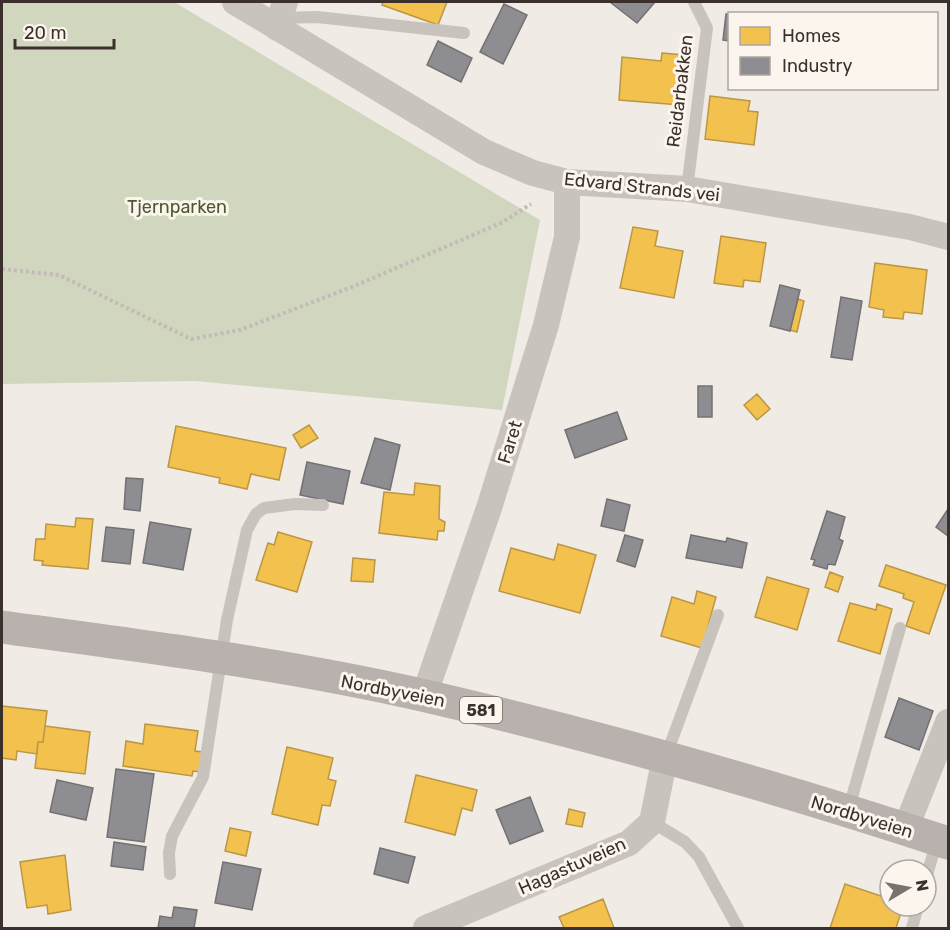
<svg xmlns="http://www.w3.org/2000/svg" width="950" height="930" font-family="Rubik,sans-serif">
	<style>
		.green { fill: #d1d6bf }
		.homes { fill: #f2c14e; stroke: #bb9644; stroke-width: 1.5 }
		.industry { fill: #8d8d92; stroke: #747173; stroke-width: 1.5 }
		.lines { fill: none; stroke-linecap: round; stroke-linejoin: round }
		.path { stroke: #c2bbb6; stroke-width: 4; stroke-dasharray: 3 3; stroke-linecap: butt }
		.service { stroke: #c9c3be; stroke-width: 12 }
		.minor { stroke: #c9c3be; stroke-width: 26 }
		.primary { stroke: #b8b1ad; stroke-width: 33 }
		.labels { text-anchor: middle; stroke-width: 6; stroke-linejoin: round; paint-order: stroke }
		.shield { fill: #fbf5ee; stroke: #756b66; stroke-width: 1.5 }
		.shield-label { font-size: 16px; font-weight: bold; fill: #3b302b }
		.street-label { font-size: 18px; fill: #3b302b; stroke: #fbf5ee }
		.park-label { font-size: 18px; fill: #4a5a2e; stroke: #fbf5ee }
	</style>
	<rect width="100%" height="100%" fill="#f0ebe5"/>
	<!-- green -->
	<path class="green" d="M2 2H174L540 220 502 410 195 381 2 384Z"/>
	<!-- homes -->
	<path class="homes" d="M383 2H447L438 25 382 5Z
		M662 53 684 55 680 105 619 100 622 57 661 61Z
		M710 96 750 101 748 111 758 112 754 145 705 139Z
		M633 227 658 231 655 246 683 251 674 298 620 288Z
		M721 236 766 243 760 282 744 280 743 287 714 283Z
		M875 263 927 270 922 314 904 312 903 319 883 317 884 310 869 307Z
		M798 299 804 301 797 332 790 330Z
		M757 394 770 409 757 420 744 405Z
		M309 425 318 438 301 448 293 435Z
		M176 426 286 448 279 480 251 474 247 489 219 483 220 478 168 467Z
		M415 483 440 486 439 519 445 522 444 531H438L437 540 379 533 384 492 414 495Z
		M76 518 93 519 88 569 42 565 43 561 34 560 36 539H45L46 524 75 527Z
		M278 532 312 542 297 592 256 580 268 543 274 545Z
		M558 544 596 555 580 613 499 591 511 548 554 560Z
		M353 558 375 560 373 582 351 581Z
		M886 565 946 585 929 634 906 626 914 602 903 598 904 594 879 586Z
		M830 572 843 577 838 592 825 587Z
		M767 577 809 589 797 630 755 617Z
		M697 591 716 597 702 648 661 636 672 597 694 604Z
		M850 603 876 610 877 604 892 609 880 654 838 641Z
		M2 706 47 711 43 742H38L37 754 17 751 16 760 2 758Z
		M145 724 198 731 195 751 203 752 200 772 193 771 192 776 123 766 126 741 143 744Z
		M45 726 90 732 85 774 35 768 38 742H43Z
		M287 747 333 758 328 779 336 781 330 806 322 805 318 825 272 814Z
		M416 775 477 790 472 811 462 808 455 835 405 822Z
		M569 809 585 813 582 827 566 824Z
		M230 828 251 832 246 856 225 851Z
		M65 855 71 910 48 914 47 905 27 908 20 862Z
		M845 884 890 899V906H903L896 928H830Z
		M603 899 614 928H564L559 917Z"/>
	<!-- industry -->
	<path class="industry" d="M610 2H655L637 23Z
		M504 4 527 15 503 64 480 52Z
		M726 14H730V41L723 40Z
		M438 41 472 58 461 82 427 65Z
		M780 285 800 290 790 331 770 326Z
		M841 297 862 301 852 360 831 357Z
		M698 386H712V417H698Z
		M617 412 627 439 575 458 565 430Z
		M375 438 400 445 390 490 361 483Z
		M307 462 350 471 343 504 300 495Z
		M126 478 143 479 140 511 124 509Z
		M607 499 630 505 624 531 601 526Z
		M948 509V536L936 527Z
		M827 511 845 517 839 539 843 541 835 565 828 564 827 569 813 565 815 560 811 559Z
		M150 522 191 529 183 570 143 563Z
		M106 527 134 530 130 564 102 561Z
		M625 535 643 540 635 567 617 561Z
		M691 535 726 542 727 538 747 543 742 568 686 558Z
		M899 698 933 711 919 750 885 737Z
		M116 769 154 774 144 842 107 837Z
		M57 780 93 788 86 820 50 812Z
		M530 797 543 831 510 844 496 810Z
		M114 842 146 847 143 870 111 866Z
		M380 848 415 857 408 883 374 874Z
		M223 862 261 869 252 910 215 903Z
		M174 907 197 910 194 928H158L160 916 172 918Z"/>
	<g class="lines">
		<!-- path -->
		<path class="path" d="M2 269 59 275 191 339 240 330 352 287 501 223 531 204"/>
		<!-- service -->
		<path class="service" d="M280 18 317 17 464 33
			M687 189 707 28 694 2
			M666 756 718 615
			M848 811 900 628
			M652 822 685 842 699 857 738 928
			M170 874 169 853 172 836 203 777 227 620 247 530 256 514 264 508 295 504 323 505
			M926 878 937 841
			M912 928 918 906"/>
		<!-- minor -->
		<path class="minor" d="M235 2 484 152 533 173 567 182 687 189 910 227 948 237
			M277 28 285 2
			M424 696 489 508 546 325 567 237V182
			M905 830 948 722
			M426 928 629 843 652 822 665 757"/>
		<!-- primary -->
		<path class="primary" d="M2 627C143 646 286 664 426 696 602 737 777 787 948 843"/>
	</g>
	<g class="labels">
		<!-- shield labels -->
		<rect class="shield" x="460" y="697" width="42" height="26" rx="4.5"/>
		<g class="shield-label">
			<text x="481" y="716">581</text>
		</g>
		<!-- street labels -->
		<g class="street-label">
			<text transform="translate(680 91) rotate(-83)" y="6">Reidarbakken</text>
			<text transform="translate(642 187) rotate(6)" y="6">Edvard Strands vei</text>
			<text transform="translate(510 442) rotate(-73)" y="6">Faret</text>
			<text transform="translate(393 691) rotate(11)" y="6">Nordbyveien</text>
			<text transform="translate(862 817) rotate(17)" y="6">Nordbyveien</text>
			<text transform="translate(572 866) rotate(-24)" y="6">Hagastuveien</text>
		</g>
		<!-- park labels -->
		<g class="park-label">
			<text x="177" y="213">Tjernparken</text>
		</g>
	</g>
	<!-- border -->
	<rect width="950" height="930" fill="none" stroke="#3b302b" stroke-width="6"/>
	<!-- legend -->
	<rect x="728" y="12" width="210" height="78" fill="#fbf5ee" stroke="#aea6a0" stroke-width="1.5"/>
	<rect x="740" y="27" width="30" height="18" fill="#f2c14e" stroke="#aea6a0" stroke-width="1.5"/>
	<text x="782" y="42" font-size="18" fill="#3b302b">Homes</text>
	<rect x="740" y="57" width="30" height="18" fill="#8d8d92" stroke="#aea6a0" stroke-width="1.5"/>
	<text x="782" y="72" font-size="18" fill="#3b302b">Industry</text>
	<!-- north arrow -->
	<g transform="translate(908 888) rotate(80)"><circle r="28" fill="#fbf5ee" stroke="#aea6a0" stroke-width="1.5"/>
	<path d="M0-4.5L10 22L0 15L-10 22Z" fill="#7a716c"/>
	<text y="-9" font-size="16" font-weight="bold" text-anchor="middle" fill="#3b302b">N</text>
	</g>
	<!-- scale -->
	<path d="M15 39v9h99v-9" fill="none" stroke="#3b302b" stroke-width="3"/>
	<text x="24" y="39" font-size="18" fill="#3b302b" stroke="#fbf5ee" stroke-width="4.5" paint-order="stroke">20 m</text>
</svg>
